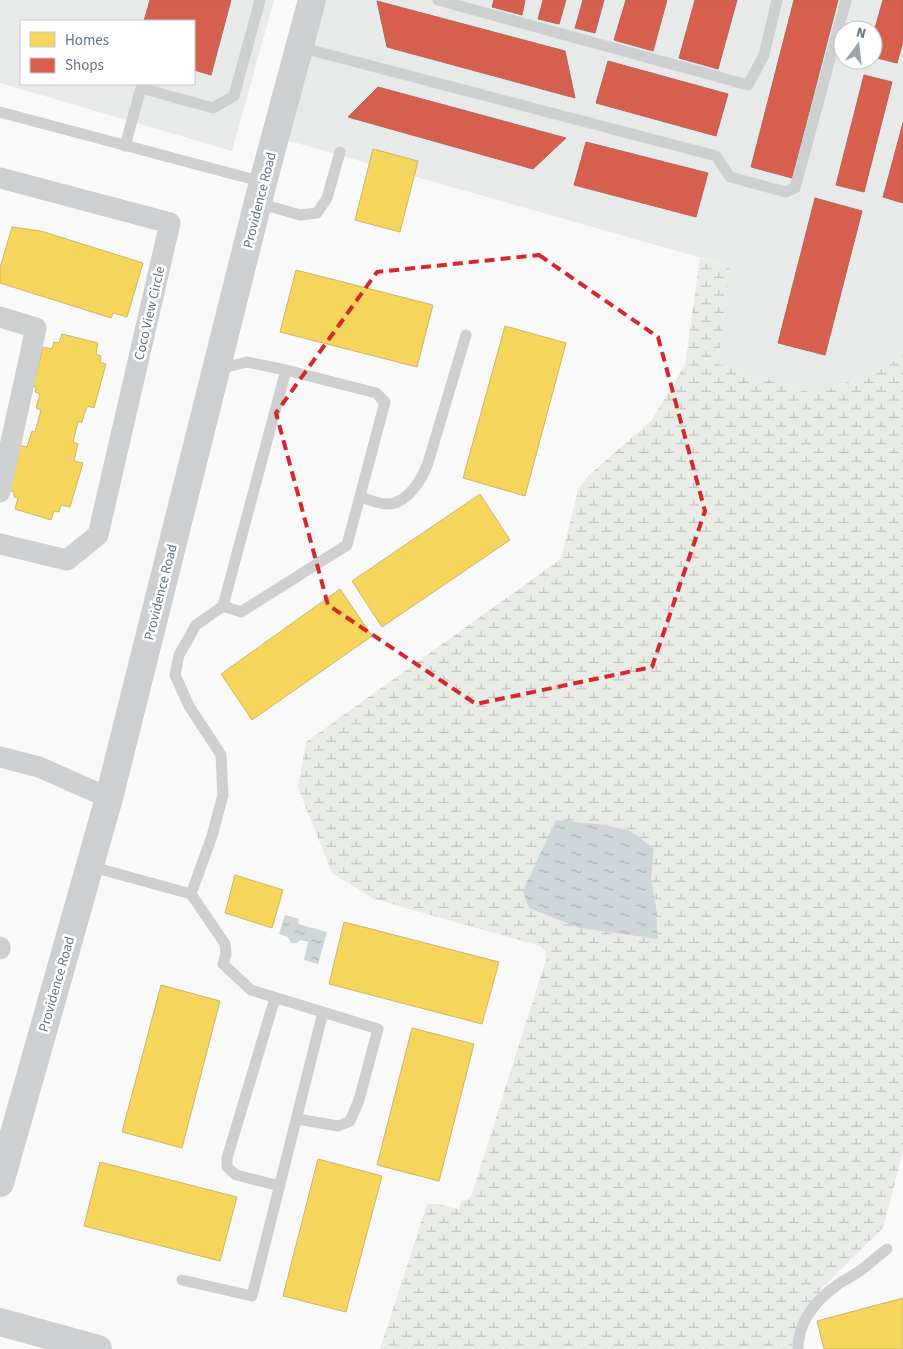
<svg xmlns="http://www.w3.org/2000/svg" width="903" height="1349" font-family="'Source Sans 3',sans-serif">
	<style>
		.built { fill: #e8e9e9; fill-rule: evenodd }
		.wetland { fill: url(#wetland-marsh); fill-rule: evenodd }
		.water { fill: url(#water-ripples) }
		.homes { fill: #f6d55c; stroke: #cab868 }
		.shops { fill: #d6604d; stroke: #b4675d }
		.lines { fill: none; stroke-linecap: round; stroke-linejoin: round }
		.service { stroke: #cecfd0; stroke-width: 11 }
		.minor { stroke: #cecfd0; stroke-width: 21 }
		.tertiary { stroke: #cecfd0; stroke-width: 28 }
		.marked { fill: none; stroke: #d62828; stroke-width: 4; stroke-dasharray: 10 6; stroke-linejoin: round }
		.labels { text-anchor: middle; stroke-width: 5; stroke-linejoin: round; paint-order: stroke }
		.street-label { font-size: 14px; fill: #657683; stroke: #fff }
	</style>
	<defs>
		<pattern id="wetland-marsh" width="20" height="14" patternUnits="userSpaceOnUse" patternTransform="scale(1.25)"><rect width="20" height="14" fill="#e8ebe6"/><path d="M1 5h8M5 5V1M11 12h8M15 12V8" fill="none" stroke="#c0c3c0"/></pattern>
		<pattern id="water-ripples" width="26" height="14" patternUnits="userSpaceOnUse" patternTransform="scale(1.25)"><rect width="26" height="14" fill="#ced6d9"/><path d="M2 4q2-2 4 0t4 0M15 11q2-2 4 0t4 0" fill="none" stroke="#abb2b5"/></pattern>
	</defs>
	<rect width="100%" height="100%" fill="#f9f9f9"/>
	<!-- built -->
	<path class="built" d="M0 0H274L232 151 0 83ZM21 21H194V84H21Z
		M322 0H903V356L884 368 816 394 718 364 730 266 286 140ZM843 30H873V60H843Z"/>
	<!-- wetland -->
	<path class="wetland" d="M700 258 730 266 718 364 816 394 884 368 903 356V1151L883 1228 821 1289 806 1321 798 1349H380L427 1204H437L459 1209 461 1201 469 1199 472 1194 546 959V952L540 946 374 899 332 873 298 788 306 742 558 561 562 555 578 490 588 476 651 421 685 365ZM630 831 654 848 651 878 656 907Z"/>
	<!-- water -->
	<path class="water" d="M556 820 606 825 630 831 654 848 651 878 656 907 658 939 580 928 529 908 523 891Z
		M285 915 299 919 298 924 327 932 318 964 304 960 308 942 301 940 296 943H291L288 937 279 934Z"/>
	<!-- homes -->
	<path class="homes" d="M373 149 418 161 400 232 355 220Z
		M12 227 41 231 143 263 127 317 113 313 111 318 0 283V268Z
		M296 270 433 305 417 367 280 332Z
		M505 326 566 343 525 496 463 478Z
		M62 334 98 343 96 354 101 356 100 362 106 364 94 408 87 406 82 422H78L73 442 78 444 74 461 83 463 70 507 61 505 59 512 54 511 51 520 15 509 18 498 14 497V492L7 489 18 445 27 447 32 431 35 432 41 410 36 408 40 394 35 392 36 387 33 386 43 347 52 349 54 342 59 343Z
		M480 494 510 540 382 627 352 581Z
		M340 589 372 636 252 720 221 674Z
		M235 875 283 890 272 928 225 913Z
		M344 922 499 962 482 1024 329 984Z
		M161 985 220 1001 182 1148 122 1132Z
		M412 1028 474 1044 439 1181 377 1165Z
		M318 1159 382 1176 346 1312 283 1296Z
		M100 1162 237 1197 220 1261 84 1226Z
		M903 1298V1349H824L817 1321Z"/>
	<!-- shops -->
	<path class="shops" d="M150 0H231L211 75 194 70V21H144Z
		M494 0H525L522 15 492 7Z
		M543 0H566L559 24 538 19Z
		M583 0H604L595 33 575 28Z
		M626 0H667L653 51 614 40Z
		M695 0H737L718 69 679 58Z
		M794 0H838L792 178 751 167Z
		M883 0H903V42L897 63 873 57V35Z
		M377 1 565 51 575 98 387 47Z
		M608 61 728 94 716 136 596 103Z
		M864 75 892 82 864 192 836 185Z
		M378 87 566 138 533 169 348 117Z
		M903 123V203L883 197Z
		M586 142 708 173 696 217 574 185Z
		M815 198 862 211 825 355 778 343Z"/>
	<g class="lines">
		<!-- service -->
		<path class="service" d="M438 0 748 85 764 55 777 0
			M299 47 716 156 730 177 786 192 795 188 846 0
			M0 112 263 182
			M125 146 141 88 213 108 234 96 260 0
			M258 203 300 215 317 213 327 198 340 152
			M218 369 247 362 286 370 376 393 385 402 347 545 241 612 223 606 286 370
			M361 497C369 500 379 504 388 504 407 504 422 479 428 463L466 335
			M89 866 191 894 212 836 223 795 221 755 189 706 175 675 179 655 196 625 223 606
			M191 894 225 944 226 954 223 964 251 990 378 1029 359 1100 350 1121 338 1126 297 1119
			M275 998 227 1158V1167L236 1175 280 1186
			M182 1280 252 1296 323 1012
			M798 1349C798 1321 815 1301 837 1285 844 1280 853 1276 860 1271 869 1264 878 1256 887 1249"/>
		<!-- minor -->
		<path class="minor" d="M0 178 170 223 98 535 67 560 0 544
			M0 317 36 328 0 492
			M0 757 39 767 109 798
			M0 947V949"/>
		<!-- tertiary -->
		<path class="tertiary" d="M0 1183 109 798 263 182 312 0
			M0 1322 98 1349"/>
	</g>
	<!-- marked area -->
	<path class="marked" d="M539 255 658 337 705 511 652 667 476 704 328 605 276 413 377 272Z"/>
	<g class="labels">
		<!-- street labels -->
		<g class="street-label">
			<text transform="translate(259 200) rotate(-76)" y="5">Providence Road</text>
			<text transform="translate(149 313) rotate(-77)" y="5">Coco View Circle</text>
			<text transform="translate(160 592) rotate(-76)" y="5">Providence Road</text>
			<text transform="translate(56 984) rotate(-74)" y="5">Providence Road</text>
		</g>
	</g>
	<!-- legend -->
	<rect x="20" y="20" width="175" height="65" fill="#ffffff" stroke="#c1c8cd"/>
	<rect x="30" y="32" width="25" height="15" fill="#f6d55c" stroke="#c1c8cd"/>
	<text x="65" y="45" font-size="15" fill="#657683">Homes</text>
	<rect x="30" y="58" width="25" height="15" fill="#d6604d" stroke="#c1c8cd"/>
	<text x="65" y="70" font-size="15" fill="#657683">Shops</text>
	<!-- north arrow -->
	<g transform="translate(858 45) rotate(15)"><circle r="24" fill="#ffffff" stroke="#c1c8cd"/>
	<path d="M0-4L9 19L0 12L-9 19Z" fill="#99a4ac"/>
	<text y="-8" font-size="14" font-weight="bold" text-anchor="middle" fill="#657683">N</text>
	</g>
</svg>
